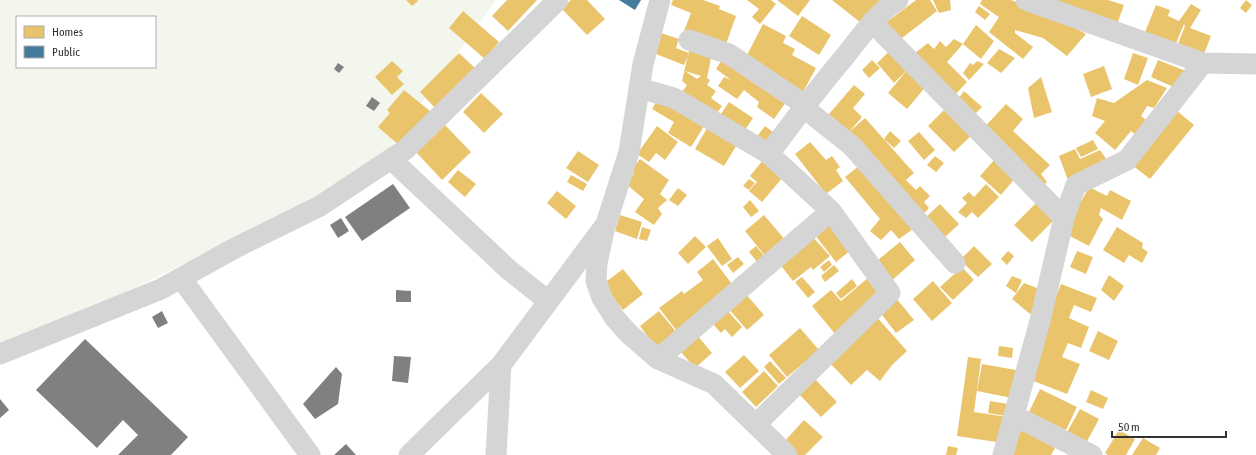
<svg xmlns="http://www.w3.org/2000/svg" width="1256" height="455" font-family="'Asap Condensed',sans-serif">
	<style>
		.green { fill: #f2f6ed; fill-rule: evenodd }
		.homes { fill: #e9c46a; fill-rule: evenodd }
		.public { fill: #457b9d }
		.building { fill: #808080 }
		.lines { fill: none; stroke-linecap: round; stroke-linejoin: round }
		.minor { stroke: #d5d5d5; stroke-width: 21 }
	</style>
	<rect width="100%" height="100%" fill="#fff"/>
	<!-- green -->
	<path class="green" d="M0 0H496L371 173 15 346 0 343ZM17 17H155V67H17Z"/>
	<!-- homes -->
	<path class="homes" d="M406 0H417L418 1 412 6Z
		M507 0H537L508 31 492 16Z
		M571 0H587L605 19 587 35 562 9Z
		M673 0H703L720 6 719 9 736 16 725 47 684 31 691 13 671 5Z
		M747 0H771L776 4 760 24 752 17 759 9Z
		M777 0H810L798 16Z
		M832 0H880L861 23Z
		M916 0H930L937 11 898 41 884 24Z
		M933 0H950L951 10 939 13Z
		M982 0H1011L1055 17 1086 34 1067 56 1043 38 1015 30V33L1033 47 1023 59 989 32 999 17 980 4Z
		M1053 0H1108L1124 5 1116 27Z
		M1246 0 1252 5 1246 13 1240 8Z
		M1191 4 1201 10 1190 28 1211 36 1202 59 1176 49 1185 26 1184 24 1174 48 1143 37 1156 5 1170 10 1168 16 1179 21Z
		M979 6 990 14 985 20 975 12Z
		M463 11 499 42 485 59 449 28Z
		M802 16 831 35 819 55 789 36Z
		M763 24 786 36 783 43 795 49 792 55 816 68 803 92 744 61Z
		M976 25 994 41 981 59 963 44Z
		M661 33 679 39 676 48 689 53 684 65 656 54Z
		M954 39 963 44 947 62 967 82 952 98 910 57 928 43 934 49 940 41 946 47Z
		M690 46 712 53 707 78 710 80 707 85 716 91 711 98 722 106 714 117 679 96 687 85 682 81ZM685 71 701 76 697 79Z
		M894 47 910 67 894 83 877 63Z
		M999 49 1015 58 1001 73 987 63Z
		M459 53 477 70 437 110 420 92Z
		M1133 53 1148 58 1138 85 1124 79Z
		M725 55 791 95 774 119 757 107 759 102 744 90 737 99 718 86 724 77 731 80 716 69Z
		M872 60 880 68 869 78 862 70Z
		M1158 60 1186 71 1178 89 1151 77Z
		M392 61 403 71 397 77 404 84 392 95 375 77Z
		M977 61 984 64 969 80 963 73 970 63 973 65Z
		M1104 66 1112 89 1091 97 1083 74Z
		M908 69 928 84 907 109 888 93Z
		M1041 77 1052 112 1034 118 1028 88Z
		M1147 80 1167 88 1154 108 1147 106 1141 116 1150 123 1140 138 1131 131 1115 150 1095 133 1105 121 1092 116 1097 98 1114 103Z
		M854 85 865 94 853 108 862 117 849 132 829 114Z
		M404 90 430 111 401 147 378 127 390 113 387 110Z
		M964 91 982 107 970 119 955 103Z
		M481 93 503 114 484 133 463 112Z
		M660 95 706 123 691 147 668 133 674 122 652 109Z
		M729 102 753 118 743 133 719 117Z
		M1006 104 1023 119 1013 131 1050 165 1041 174 1047 182 1038 192 980 132Z
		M947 107 974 133 954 152 928 126Z
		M1176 110 1194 125 1150 179 1132 165Z
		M865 118 914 173 906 180 916 190 920 186 930 196 924 202 929 208 924 213 849 132Z
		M710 123 739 141 724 166 695 149Z
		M445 125 471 152 442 180 416 152Z
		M657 126 678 142 665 160 656 153 649 162 637 154Z
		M765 126 773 132 762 145 755 139Z
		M890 131 901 141 894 148 884 139Z
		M919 132 935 150 924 160 908 141Z
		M1093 140 1098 149 1081 157 1076 148Z
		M810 142 826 160 832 156 840 167 836 170 843 181 826 194 795 154Z
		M1075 149 1080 159 1100 150 1109 163 1069 183 1059 156Z
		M578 151 599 165 588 182 566 168Z
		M935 156 944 163 936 172 927 165Z
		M996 158 1017 176 1001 195 980 176Z
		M640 159 669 180 660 194 667 200 658 208 662 214 654 225 635 212 644 199 626 184 634 174 630 172Z
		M763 160 783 177 762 202 749 191 757 182 750 176Z
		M864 162 917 226 899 239 891 230 881 240 870 231 880 219 845 177Z
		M458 170 476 184 465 197 448 182Z
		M571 175 587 184 583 191 567 182Z
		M749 179 755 183 749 190 743 186Z
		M986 184 999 197 978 218 972 212 966 218 958 212 967 203 962 198 969 192 974 197Z
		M1089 187 1107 196 1110 190 1131 201 1122 220 1101 208 1099 215 1103 219 1089 246 1064 233Z
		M678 188 687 195 678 206 669 200Z
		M557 191 576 206 566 219 547 203Z
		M750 200 759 211 751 217 743 207Z
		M1037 202 1055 219 1032 242 1014 225Z
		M940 204 959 224 942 240 923 220Z
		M620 215 642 222 637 239 615 231Z
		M764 215 786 241 766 257 745 231Z
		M830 223 851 250 836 262 815 235Z
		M642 227 651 230 647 241 639 239Z
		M1117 227 1143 243 1142 248 1148 252 1142 263 1129 255 1124 263 1103 250Z
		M811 235 830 256 813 270 811 267 793 281 778 262Z
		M695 236 706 247 688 264 678 253Z
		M718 238 732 259 722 266 707 246Z
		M900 242 915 260 889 283 873 264Z
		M756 246 765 257 758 263 749 252Z
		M974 246 992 264 978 277 960 260Z
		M1008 251 1014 256 1007 265 1001 259Z
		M1077 251 1093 257 1086 274 1070 267Z
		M738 257 744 264 733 273 727 265Z
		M713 259 735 288 680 335 659 308 682 291 684 294 703 280 697 272Z
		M829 260 832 265 824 272 820 267Z
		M834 265 839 271 825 282 821 276Z
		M962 267 974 280 953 300 940 287Z
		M623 269 643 294 623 310 603 284Z
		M1109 275 1124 286 1114 301 1101 290Z
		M1012 276 1022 280 1016 293 1006 286Z
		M802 277 815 292 808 298 795 282Z
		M869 277 884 295 836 335 812 306 831 290 841 301Z
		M852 279 857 286 841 299 836 293Z
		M933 281 952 303 932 321 913 299Z
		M1024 283 1042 290 1039 303 1030 314 1012 299Z
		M1061 284 1097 298 1091 312 1074 305 1069 318 1089 327 1081 348 1068 343 1062 357 1080 364 1067 394 1031 380 1033 354Z
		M745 293 764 315 747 330 728 308Z
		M896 298 914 320 896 333 879 311Z
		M727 310 742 327 732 337 725 329 721 333 712 323Z
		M659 311 677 333 657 349 640 326Z
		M874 314 907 351 892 365 880 381 867 370 851 385 828 361Z
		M800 328 819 350 787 377 769 355Z
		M1098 331 1118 341 1109 360 1089 351Z
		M697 335 712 353 695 368 679 350Z
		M999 346 1013 348 1012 358 998 356Z
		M744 355 759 371 740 388 725 372Z
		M968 357 981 359 974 412 1007 417 1003 443 957 436Z
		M770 361 786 378 779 384 764 367Z
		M982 364 1016 370 1012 398 977 391Z
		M764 371 778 386 756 407 742 392Z
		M813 377 837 402 821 417 797 392Z
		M1040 389 1077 407 1066 430 1029 412Z
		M1091 390 1108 398 1103 409 1086 402Z
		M990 401 1008 404 1006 416 988 413Z
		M1080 409 1099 419 1085 445 1066 434Z
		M804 420 823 437 805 455H794L782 444Z
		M1024 425 1058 443 1051 455H1013L1009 453Z
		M1119 430 1135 439 1126 455H1108L1105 453Z
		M1143 438 1160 448 1156 455H1132Z
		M948 446 958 448 956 455H946Z"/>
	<!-- public -->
	<path class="public" d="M619 0H641L635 10Z"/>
	<!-- building -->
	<path class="building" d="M338 63 344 67 339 73 334 69Z
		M372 97 380 103 374 111 366 106Z
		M393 184 410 208 362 241 345 217Z
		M341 218 349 231 338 238 330 225Z
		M396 290 411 291V302H396Z
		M162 311 168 323 158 328 152 317Z
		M85 339 188 437 171 455H118L138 435 123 420 97 448 36 390Z
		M394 356 411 357 408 383 392 381Z
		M336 367 342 374 338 404 315 419 303 404Z
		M0 399 9 410 0 418Z
		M346 444 356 455H334Z"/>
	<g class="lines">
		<!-- minor -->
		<path class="minor" d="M1026 0 1203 63 1256 64
			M872 22 1064 218
			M689 40 729 54 805 105
			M639 88 674 98 769 154
			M803 107 852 146 955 263
			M392 160 509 270 548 301
			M604 231 597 263 596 281 602 298 614 317 628 333 658 359 714 384 787 455
			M181 278 310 455
			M0 354 161 289 235 248 320 206 406 149 558 0
			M658 359 831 211 769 154C794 120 819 87 846 55 862 35 876 14 898 0
			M1015 416 1092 455
			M756 424 890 293 831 211
			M409 455 501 365
			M496 455 501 365 606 224 629 152 643 64 660 0
			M1003 455 1040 321 1064 218 1076 185 1127 160 1203 63"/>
	</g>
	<!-- legend -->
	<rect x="16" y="16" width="140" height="52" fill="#ffffff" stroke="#adadad"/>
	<rect x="24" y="26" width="20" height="12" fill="#e9c46a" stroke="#adadad"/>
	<text x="52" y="36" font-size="12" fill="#313131">Homes</text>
	<rect x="24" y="46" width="20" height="12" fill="#457b9d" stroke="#adadad"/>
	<text x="52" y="56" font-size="12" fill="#313131">Public</text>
	<!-- scale -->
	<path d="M1112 431v6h114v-6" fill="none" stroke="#313131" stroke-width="2"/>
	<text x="1118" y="431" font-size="12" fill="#313131" stroke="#ffffff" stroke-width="3" paint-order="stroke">50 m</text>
</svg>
